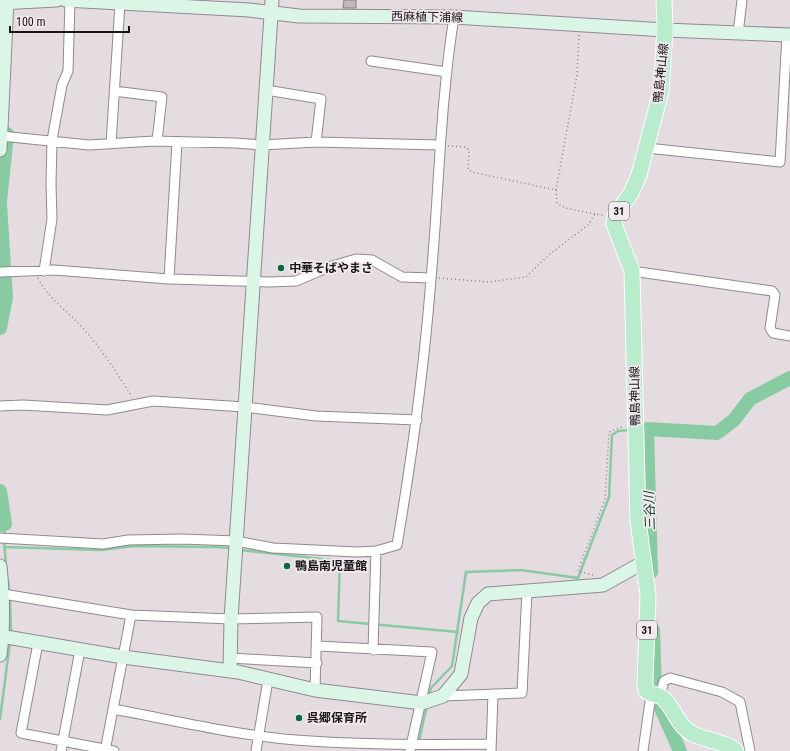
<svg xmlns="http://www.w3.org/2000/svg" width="790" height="751" font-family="'Roboto Condensed','Noto Sans JP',sans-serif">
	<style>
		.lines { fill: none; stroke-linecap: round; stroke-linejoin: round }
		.stream { stroke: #88caa1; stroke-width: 2.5 }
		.river { stroke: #88caa1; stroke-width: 14 }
		.building { fill: #c1b8bd; stroke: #867e82 }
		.street-casing { stroke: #91898e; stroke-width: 11 }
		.secondary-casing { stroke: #91898e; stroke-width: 15 }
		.primary-casing { stroke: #fff; stroke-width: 17 }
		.path { stroke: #898386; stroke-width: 1.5; stroke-dasharray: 1 3; stroke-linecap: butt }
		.street { stroke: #fff; stroke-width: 9 }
		.secondary { stroke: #dbf6e6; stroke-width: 13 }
		.primary { stroke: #b8eccd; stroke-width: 15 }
		.poi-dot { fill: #06693e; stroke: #f3eaef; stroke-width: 1.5 }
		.labels { text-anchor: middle; stroke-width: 3.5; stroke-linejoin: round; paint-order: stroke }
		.shield { fill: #f3eaef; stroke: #5a5558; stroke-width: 1 }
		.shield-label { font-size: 11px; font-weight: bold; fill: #181517 }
		.street-label { font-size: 12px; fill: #181517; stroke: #f3eaef }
		.poi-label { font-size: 12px; font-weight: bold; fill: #181517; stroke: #f3eaef; text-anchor: start }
		.water-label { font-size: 13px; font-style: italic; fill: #043b21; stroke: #f3eaef }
	</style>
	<rect width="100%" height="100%" fill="#e5dce1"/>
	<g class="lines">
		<!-- stream -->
		<path class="stream" d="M2 280H4
			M4 536 5 524
			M4 540 6 565
			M4 547 101 550 134 546 214 547 231 548
			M240 550 340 561 338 621 458 632
			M8 580 9 593
			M10 598 11 633
			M429 697 431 688 452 666 466 572 521 570 578 578 609 497 612 435 618 431 630 430
			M0 719 10 642
			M419 741 427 705"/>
		<!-- river -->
		<path class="river" d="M0 201 7 134
			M0 204 6 297 0 328
			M0 491 5 524 0 525
			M651 572 647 429 717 433 734 420 750 399 790 378
			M653 630 655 692 660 706 680 751"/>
	</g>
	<!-- building -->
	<path class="building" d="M344 0H356V8H343Z"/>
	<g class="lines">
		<defs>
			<path id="street" d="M738 34 742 0
				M371 61 447 72
				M266 90 321 99 316 142
				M114 91 162 97 157 141
				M1 136 89 145 154 141 235 143 262 145 316 142 440 145
				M111 144 120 3
				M647 148 780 162 787 35
				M44 271 52 219 51 184 52 140 62 85 68 71 70 0
				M632 271 772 291 775 295 770 328 773 333 790 336
				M0 272 54 270 169 279 270 282 296 281 329 267 356 259 372 260 402 277 431 278
				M169 279 177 142
				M0 406 23 405 107 410 153 401 245 407 316 416 417 420
				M0 538 103 544 128 540 182 539 236 541 273 548 357 552 376 551 397 545C412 457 424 368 431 279 439 192 440 104 454 17
				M3 594 131 615 231 619 317 617 315 690
				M38 643 21 733 114 751
				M318 646 432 652 410 750
				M373 650 376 551
				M230 658 317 663
				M443 696 522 693 527 591
				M663 698 662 688 664 681 670 678 722 692 740 702 750 751
				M113 709C173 720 234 735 296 740 361 745 425 745 490 744
				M61 751 80 650
				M105 751 131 615
				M256 751 268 680
				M491 751 493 694
				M643 751 651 695"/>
			<path id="secondary" d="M65 0 249 10 299 16 454 17 665 30 790 35
				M0 3 57 0
				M0 150 7 0
				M0 566C3 596 4 625 0 655
				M0 636 123 657 238 672 315 690 422 703 443 696 461 674 471 618 478 603 488 594 603 585 644 562
				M230 671 231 619 272 0"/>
			<path id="primary" d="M664 0 665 30 661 91 639 175 631 193 615 216 614 224 632 271 638 521 648 595 645 683 646 691C651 695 658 694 663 698 675 709 677 726 693 734 707 741 724 741 736 751"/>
		</defs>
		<!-- street casing -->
		<use href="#street" class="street-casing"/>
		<!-- secondary casing -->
		<use href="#secondary" class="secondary-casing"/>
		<!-- primary casing -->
		<use href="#primary" class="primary-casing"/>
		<!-- path -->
		<path class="path" d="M448 146 466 147 469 150 468 169 472 172 556 190 577 75 579 34
			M556 190 557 203 565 208 595 214
			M38 278C48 298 65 309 79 324 100 346 116 372 132 397
			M439 278 489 282 526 277 550 254 588 225 595 214 603 215
			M593 575 578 571 605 499 609 432 624 426"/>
		<!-- street -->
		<use href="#street" class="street"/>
		<!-- secondary -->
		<use href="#secondary" class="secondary"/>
		<!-- primary -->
		<use href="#primary" class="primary"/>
	</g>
	<!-- markers -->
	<g class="poi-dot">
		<circle cx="281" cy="268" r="4"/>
		<circle cx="287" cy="566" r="4"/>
		<circle cx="299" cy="718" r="4"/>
	</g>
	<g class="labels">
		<!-- shield labels -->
		<g class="shield">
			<rect x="609" y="202" width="20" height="18" rx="3"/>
			<rect x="637" y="621" width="20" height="18" rx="3"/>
		</g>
		<g class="shield-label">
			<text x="619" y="215">31</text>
			<text x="647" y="634">31</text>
		</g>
		<!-- street labels -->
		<g class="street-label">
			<text transform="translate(427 17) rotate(1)" y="4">西麻植下浦線</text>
			<text transform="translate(661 73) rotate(-84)" y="4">鴨島神山線</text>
			<text transform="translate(635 396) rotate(-91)" y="4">鴨島神山線</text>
		</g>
		<!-- poi labels -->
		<g class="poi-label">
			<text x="289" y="272">中華そばやまさ</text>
			<text x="295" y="570">鴨島南児童館</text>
			<text x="307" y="722">呉郷保育所</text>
		</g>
		<!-- water labels -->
		<g class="water-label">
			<text transform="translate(649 511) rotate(-92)" y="5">三谷川</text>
		</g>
	</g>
	<!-- scale -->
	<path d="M10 26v6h119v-6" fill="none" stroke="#181517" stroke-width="2"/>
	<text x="16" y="26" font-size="12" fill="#181517" stroke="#f3eaef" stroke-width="3" paint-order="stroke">100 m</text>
</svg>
